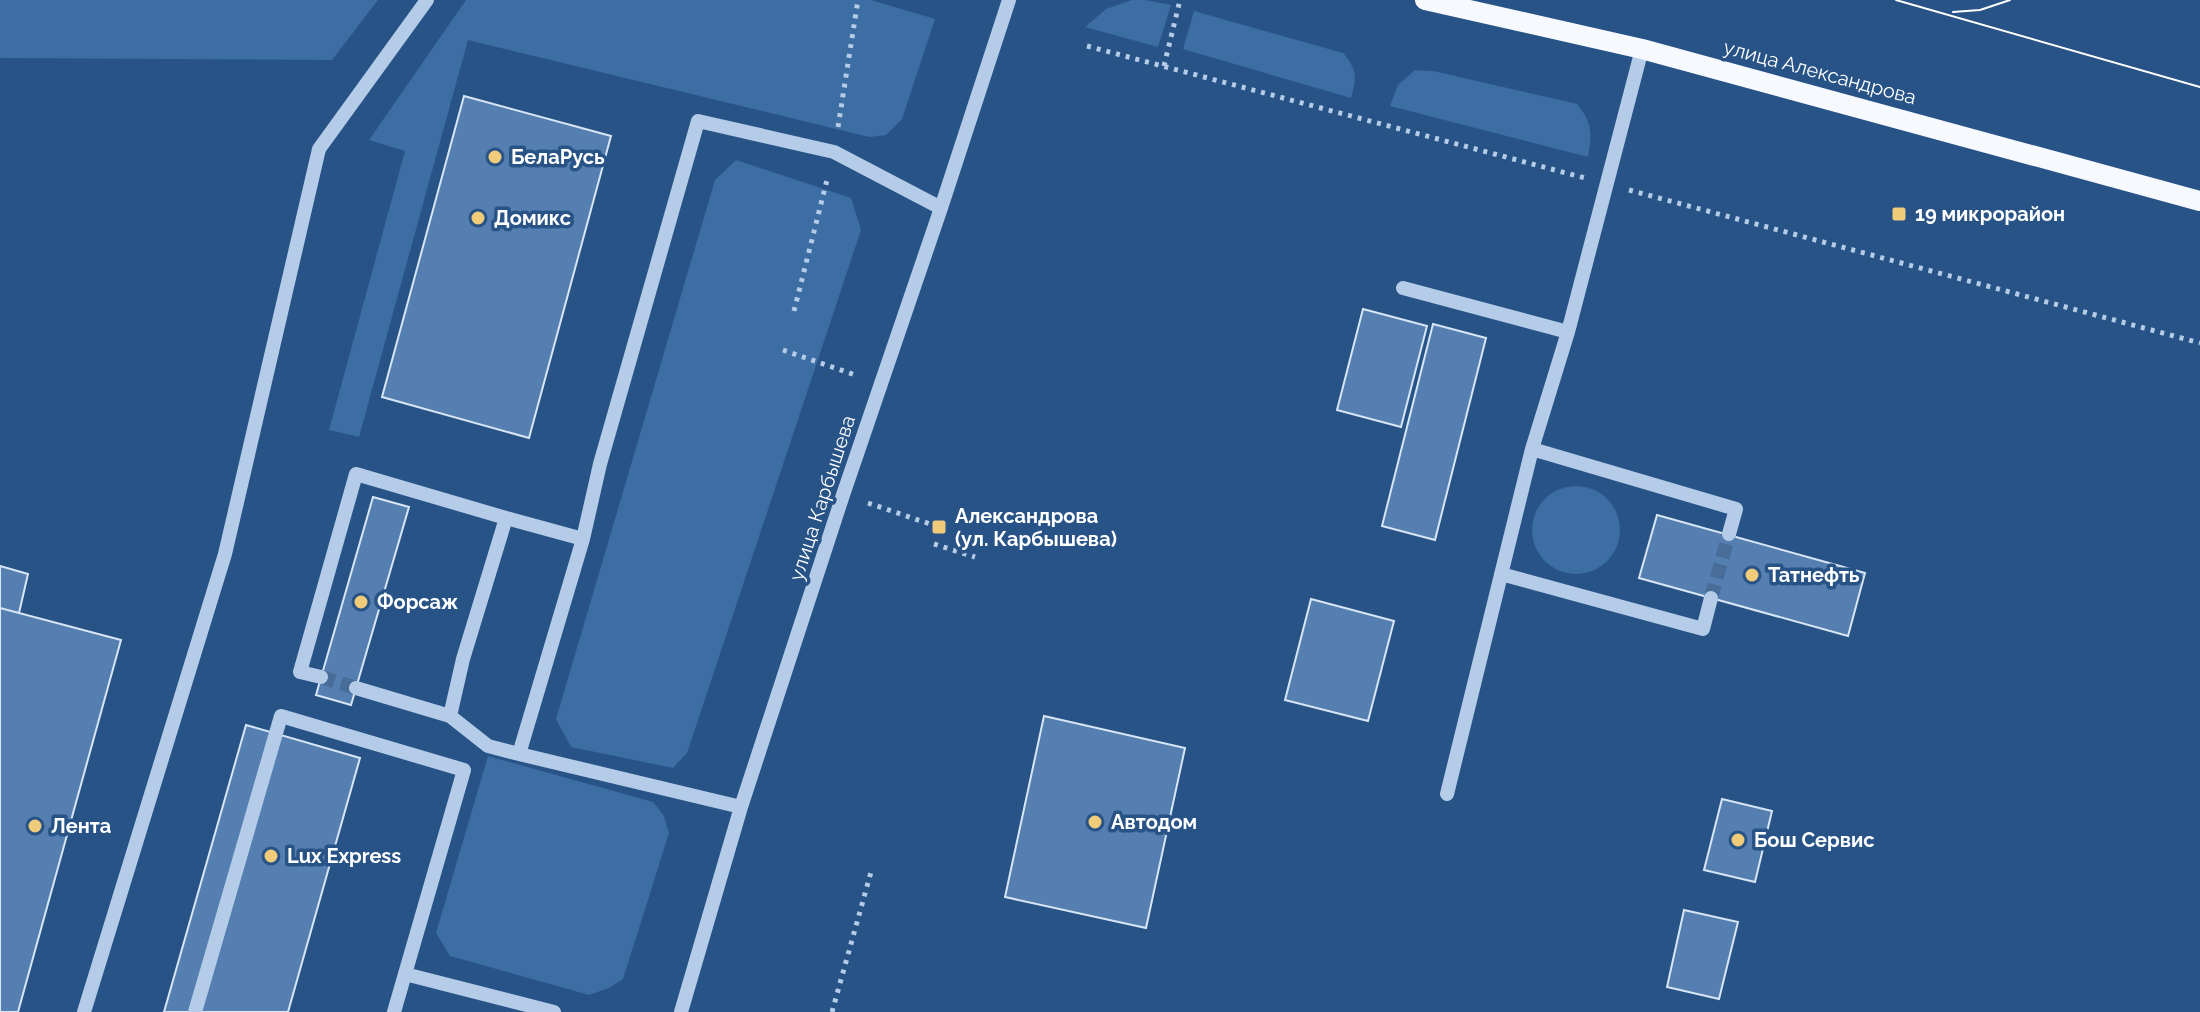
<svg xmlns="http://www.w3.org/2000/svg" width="2200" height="1012" font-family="Raleway,sans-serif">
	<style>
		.green { fill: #3c6da3 }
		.building { fill: #547fb0; stroke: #d7e6f6; stroke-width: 2 }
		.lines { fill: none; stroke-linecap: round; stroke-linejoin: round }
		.minor-tunnel { stroke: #486d99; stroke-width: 14; stroke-dasharray: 14 7; stroke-linecap: butt }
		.path { stroke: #b4cce8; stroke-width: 5; stroke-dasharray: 4 6; stroke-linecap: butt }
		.minor { stroke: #b4cce8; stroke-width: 14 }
		.major { stroke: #f6f9fe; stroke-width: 20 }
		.tram { stroke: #fff; stroke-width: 2 }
		.poi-dot { fill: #f0cb7a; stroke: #285387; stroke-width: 3 }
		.labels { text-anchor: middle; stroke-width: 7; stroke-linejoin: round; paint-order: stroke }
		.street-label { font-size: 20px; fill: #fff; stroke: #285387 }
		.poi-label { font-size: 20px; font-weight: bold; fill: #fff; stroke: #285387; text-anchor: start }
	</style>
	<rect width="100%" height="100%" fill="#285387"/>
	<!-- green -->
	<path class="green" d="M0 0H378L332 60 0 58Z
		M466 0H871L935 19 902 119 886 135 869 137 468 40 359 437 329 430 405 151 369 140Z
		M1132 0H1145L1171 5 1158 47 1085 27 1106 9Z
		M1194 11 1343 53C1357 69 1357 78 1351 98L1183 49Z
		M1415 70 1433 71 1577 104C1593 124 1592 133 1588 157L1390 106 1398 85Z
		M736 160 851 198 861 230 687 753 673 768 571 747 556 719 715 180Z
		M1532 530a44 44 0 1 1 88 0a44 44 0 1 1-88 0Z
		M488 756 653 802 664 816 669 833 623 979 609 988 589 995 450 956 436 933Z"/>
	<!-- building -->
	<path class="building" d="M464 96 611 136 529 438 382 397Z
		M1363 309 1427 326 1401 427 1337 410Z
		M1433 324 1486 338 1435 540 1382 526Z
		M373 497 409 507 351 705 316 695Z
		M1657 515 1865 573 1848 636 1639 578Z
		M0 566 28 574 19 613 0 608Z
		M1311 599 1394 621 1368 721 1285 700Z
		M0 608 121 640 18 1012H0Z
		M1044 716 1185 748 1146 928 1005 897Z
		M246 725 360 758 288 1012H164Z
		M1722 799 1772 811 1755 882 1704 870Z
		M1684 910 1738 922 1719 999 1667 987Z"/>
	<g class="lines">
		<!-- minor-tunnel -->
		<path class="minor-tunnel" d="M1711 598 1729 534
			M321 677 356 688"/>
		<!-- path -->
		<path class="path" d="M1087 46 1585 178
			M1164 66 1180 0
			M838 127 858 0
			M1629 190 2200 343
			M794 311 828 176
			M783 350 858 376
			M868 503 939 527
			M934 544 975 557
			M832 1012 871 872"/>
		<!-- minor -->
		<path class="minor" d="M1403 288 1568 332
			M1532 449 1736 509 1729 534
			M583 539 600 464 698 121 834 152 941 208
			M1501 574 1703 629 1711 598
			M321 677 300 672 356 474 506 518
			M356 688 450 716
			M519 754 583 539 506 518 463 659 450 716 488 746 519 754 741 807
			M1447 794 1532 449 1568 332 1642 49
			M405 974 554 1012
			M84 1012 225 554 319 149 427 0
			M195 1012 281 716 464 770 394 1012
			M681 1012 741 807 843 495 941 208 1009 0"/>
		<!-- major -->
		<path class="major" d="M1425 0 1642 49 2200 201"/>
		<!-- tram -->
		<path class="tram" d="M1896 0 2200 87
			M1953 12 1980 10 2010 0"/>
	</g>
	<!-- markers -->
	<g class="poi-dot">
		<circle cx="495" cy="157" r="8"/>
		<rect x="1891" y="206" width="16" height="16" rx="4"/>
		<circle cx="478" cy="218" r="8"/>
		<rect x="931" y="519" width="16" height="16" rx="4"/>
		<circle cx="1752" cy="575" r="8"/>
		<circle cx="361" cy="602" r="8"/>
		<circle cx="1095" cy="822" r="8"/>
		<circle cx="35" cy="826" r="8"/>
		<circle cx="1738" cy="840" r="8"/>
		<circle cx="271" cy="856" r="8"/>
	</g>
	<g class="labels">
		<!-- street labels -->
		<g class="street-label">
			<text transform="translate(1820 72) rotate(15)" y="7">улица Александрова</text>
			<text transform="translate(822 498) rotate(-72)" y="7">улица Карбышева</text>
		</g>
		<!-- poi labels -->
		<g class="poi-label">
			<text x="511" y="164">БелаРусь</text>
			<text x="1915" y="221">19 микрорайон</text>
			<text x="494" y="225">Домикс</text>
			<text x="955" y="523">Александрова<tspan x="955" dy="23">(ул. Карбышева)</tspan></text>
			<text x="1768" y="582">Татнефть</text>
			<text x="377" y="609">Форсаж</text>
			<text x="1111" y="829">Автодом</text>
			<text x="51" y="833">Лента</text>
			<text x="1754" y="847">Бош Сервис</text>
			<text x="287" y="863">Lux Express</text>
		</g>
	</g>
</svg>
